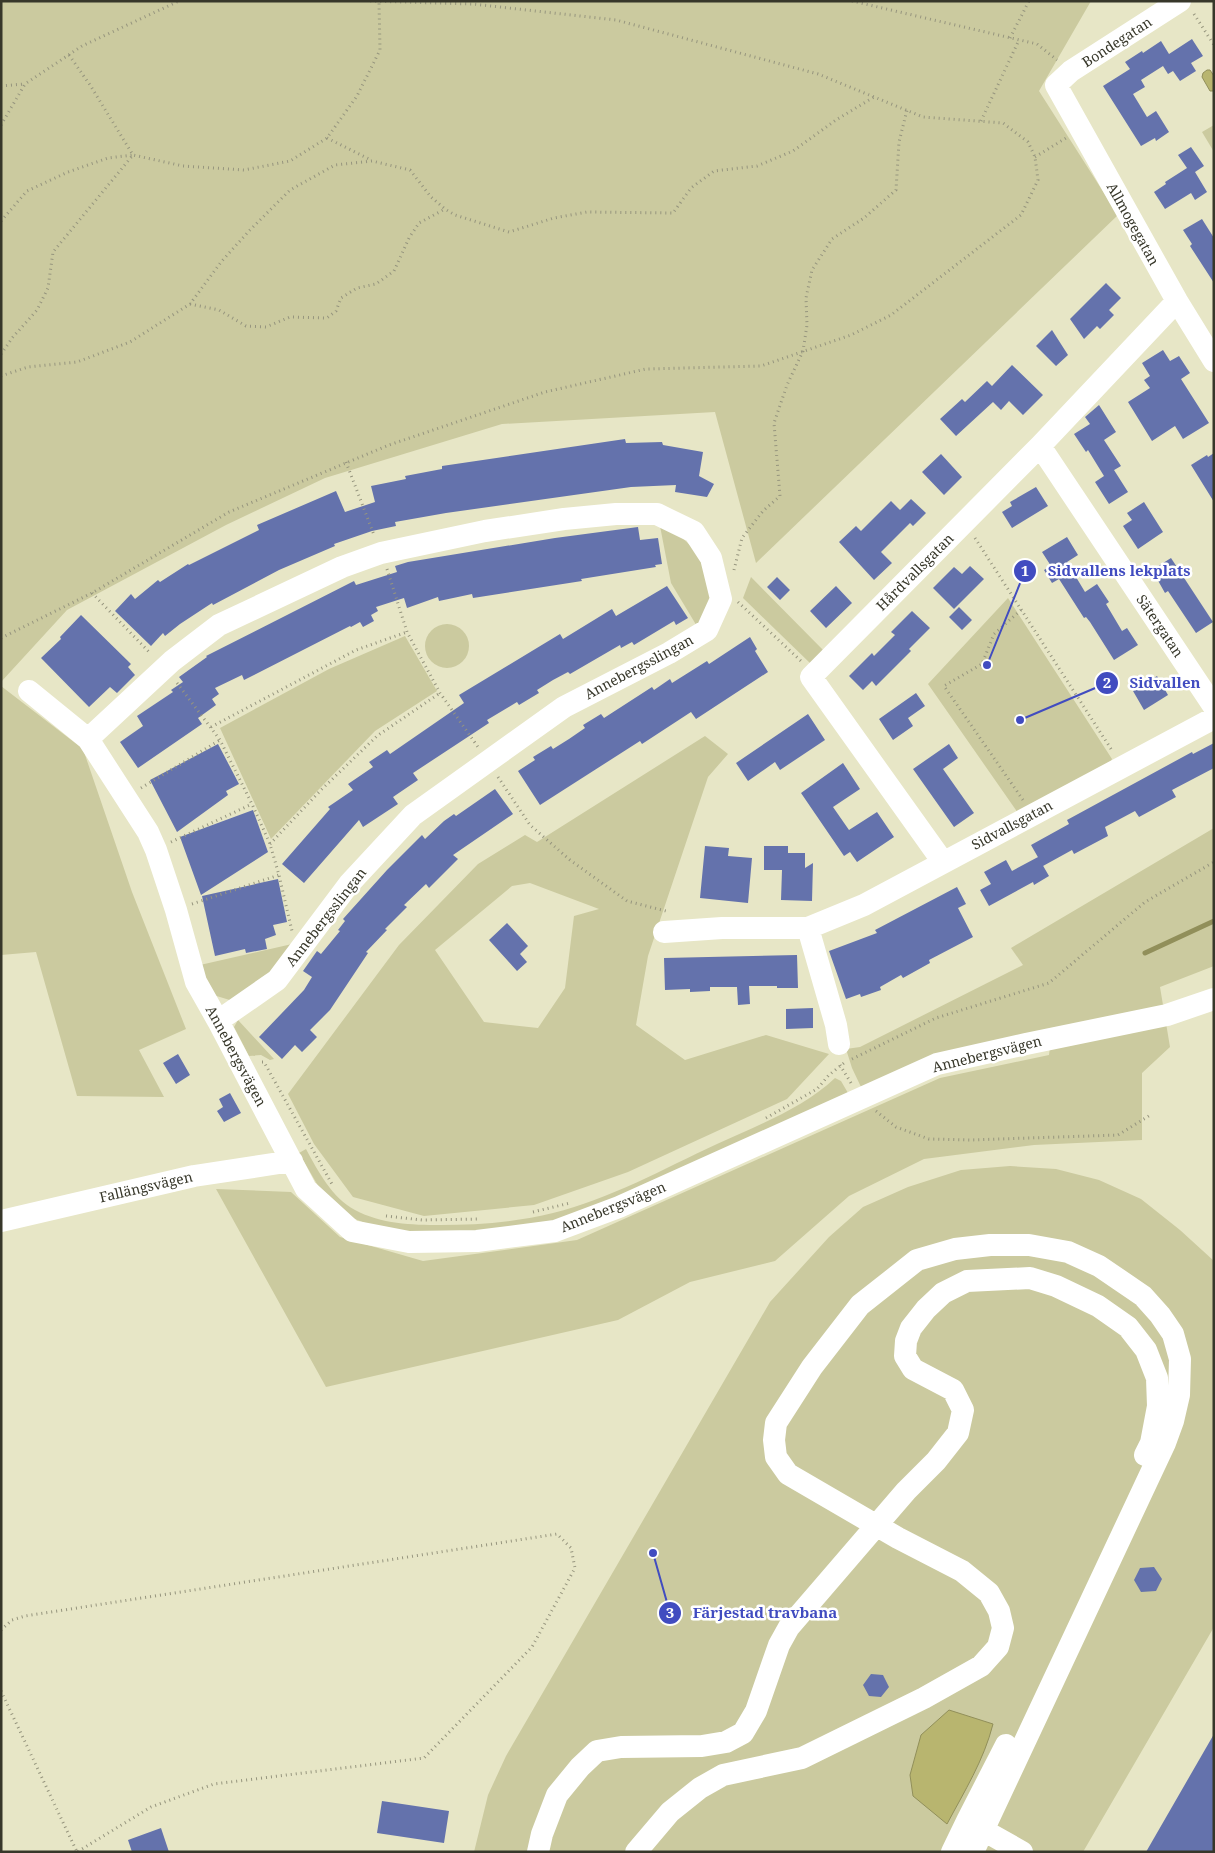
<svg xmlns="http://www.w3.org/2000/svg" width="1215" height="1853" font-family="'Noto Serif',serif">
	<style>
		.green { fill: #cbca9f; fill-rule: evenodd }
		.water { fill: #b8b56f; stroke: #918f5a }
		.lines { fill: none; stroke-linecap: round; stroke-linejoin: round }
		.stream { stroke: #918f5a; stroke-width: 5 }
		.building { fill: #6472ac }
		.path { stroke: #96957e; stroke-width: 3; stroke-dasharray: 1 4; stroke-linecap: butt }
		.minor { stroke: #fff; stroke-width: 22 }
		.labels { text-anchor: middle; stroke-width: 5; stroke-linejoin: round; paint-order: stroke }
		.street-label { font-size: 14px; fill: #37372a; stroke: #fff }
		.leader { fill: none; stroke: #414cc0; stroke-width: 2 }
		.callout-dot { fill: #414cc0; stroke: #fff; stroke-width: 2 }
		.mark-label { font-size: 15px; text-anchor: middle; font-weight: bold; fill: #fff }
		.callout-label { font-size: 15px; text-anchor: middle; font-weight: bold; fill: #414cc0; stroke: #fff; stroke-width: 5; stroke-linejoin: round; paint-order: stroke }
	</style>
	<rect width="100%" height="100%" fill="#e7e6c6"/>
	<!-- green -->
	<path class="green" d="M1 1H1091L1039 91 1118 215 756 563 715 412 502 424 325 478 226 525 67 610 1 682Z
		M1214 125V152L1202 132Z
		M660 526 678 534 691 546 707 570 712 595 698 628 671 583Z
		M751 577 824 651 811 664 743 598Z
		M1008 598 1112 759 1111 761 1018 813 928 684Z
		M425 646a22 22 0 1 1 44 0a22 22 0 1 1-44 0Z
		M405 636 437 691 375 731 271 839 220 728 329 669Z
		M1 686 83 749 132 892 186 1029 139 1050 164 1097 77 1096 36 952 1 955Z
		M705 736 728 754 708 777 648 956 636 1025 685 1060 766 1035 829 1054 787 1099 628 1172 534 1205 424 1216 353 1197 314 1144 288 1094 399 945 478 864 525 835 537 842ZM530 883 599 909 574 916 565 988 538 1028 484 1022 435 950 512 886Z
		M1214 828V966L1160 987 1170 1047 1142 1073V1140L1034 1145 924 1159 849 1196 775 1261 690 1282 618 1320 326 1387 216 1189 291 1192 340 1237 423 1261 577 1240 940 1078 1049 1055 1052 1029 861 1087 852 1068 846 1049 860 1047 1023 965 1011 948Z
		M292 944 271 977 233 1001 210 994 200 965Z
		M238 1020 274 1059 270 1060 261 1055 249 1056 234 1027Z
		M835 1078 841 1081 848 1093 612 1202 554 1221 477 1232 422 1233 380 1229 350 1217 321 1191 299 1153 306 1149C318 1171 332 1198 355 1210 381 1224 412 1225 440 1225 476 1225 518 1222 553 1213 610 1199 663 1169 717 1144 758 1125 802 1109 835 1078Z
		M1010 1166 1056 1169 1099 1180 1141 1199 1180 1230 1214 1261V1627L1083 1852H474L488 1795 506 1756 770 1302 829 1237 863 1207 908 1187 961 1170Z"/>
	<!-- water -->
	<path class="water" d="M1207 70H1210L1214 76V91H1210L1202 77 1203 73Z
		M949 1710 993 1724C984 1760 964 1792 947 1824L913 1796 910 1775 921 1735Z"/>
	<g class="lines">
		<!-- stream -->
		<path class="stream" d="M1145 953 1214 921"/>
	</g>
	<!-- building -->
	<path class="building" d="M1192 39 1203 56 1191 63 1196 71 1180 81 1173 71 1168 74 1163 66 1141 80 1145 87 1133 94 1147 117 1156 111 1169 132 1156 141 1155 138 1141 146 1103 86 1130 69 1125 62 1142 51 1143 53 1161 41 1169 54Z
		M1191 147 1204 166 1195 172 1207 192 1195 200 1191 193 1165 209 1154 192 1166 184 1165 182 1187 168 1178 155Z
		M1202 219 1214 238V283L1190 246 1192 244 1183 230Z
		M1106 283 1121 298 1109 310 1114 315 1100 329 1097 326 1084 339 1070 319Z
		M1052 330 1068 355 1056 366 1036 346Z
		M1163 350 1170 361 1179 356 1190 373 1181 379 1209 423 1183 439 1175 426 1152 441 1128 402 1150 388 1144 380 1150 376 1142 363Z
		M1012 365 1043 395 1023 415 1009 401 1001 410 993 402 956 436 940 419 962 399 965 402 987 381 992 386Z
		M1099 405 1116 432 1104 440 1121 466 1109 473 1114 470 1128 492 1109 504 1095 482 1104 476 1088 450 1086 452 1074 434 1090 424 1085 417Z
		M625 439 626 443 662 442 663 445 703 452 699 476 714 484 707 497 675 492 676 485 631 487 446 513 395 522 396 526 372 531 334 544 335 546 279 570 213 605 212 603 180 624 165 636 163 633 151 646 115 611 131 594 135 599 158 580 160 582 188 564 189 565 259 530 257 525 336 491 345 512 375 502 371 486 406 479 405 476 442 469V466Z
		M1214 453V502L1191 465 1207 455 1208 457Z
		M941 454 962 477 944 495 922 472Z
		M1036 487 1048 506 1012 528 1002 512 1012 506 1010 502Z
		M911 499 926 513 913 526 910 523 881 552 892 563 874 580 839 542 856 526 861 531 891 501 900 510Z
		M1144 502 1163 532 1138 549 1123 526 1132 520 1127 513Z
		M638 527 640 540 658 538 662 564 655 565 656 567 581 579 582 581 473 598 472 594 439 601 438 597 407 608 404 598 376 607 378 611 371 615 374 621 363 627 360 622 351 627 350 626 244 680 242 675 215 688 219 694 212 699 216 705 198 718 202 724 138 768 120 742 143 726 137 716 173 692 171 690 183 682 179 677 207 657 206 656 354 581 356 585 397 572 395 566 408 562 555 538Z
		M1067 537 1078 555 1067 562 1085 592 1097 584 1109 602 1106 604 1122 631 1127 628 1138 645 1114 660 1090 622 1086 617 1084 618 1059 579 1052 583 1044 570 1051 566 1042 552Z
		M1171 558 1213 622 1196 633 1168 591 1165 593 1152 570Z
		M970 566 984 579 954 609 933 588 954 567 962 574Z
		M777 577 790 590 780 600 767 587Z
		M667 586 688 618 676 625 674 621 634 645 632 642 621 648 620 645 570 674 568 672 553 680 537 690 539 693 519 705 517 702 487 720 489 723 413 773 418 780 393 797 398 804 363 827 359 820 304 883 282 864 330 809 328 807 353 790 348 784 373 767 369 762 387 750 390 754 464 703 459 695 560 634 563 639 612 609 616 616Z
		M836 586 852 603 826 628 810 611Z
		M959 607 972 620 962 630 949 617Z
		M912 611 930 628 909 649 911 651 876 686 872 681 863 690 849 676 872 653 874 656 895 635 891 632Z
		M81 615 131 664 128 667 135 675 117 693 110 687 89 707 41 658 61 639 60 637Z
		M750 637 757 649 755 651 768 672 696 719 691 712 642 744 640 741 540 805 518 771 535 760 533 757 551 746 553 749 569 739 585 728 583 725 601 714 604 718 652 687 654 690 670 679 672 683 707 661 709 664Z
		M1157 676 1168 695 1144 710 1133 691Z
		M916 693 925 706 908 718 913 726 893 740 879 719Z
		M808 714 825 740 780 770 775 762 748 781 736 763Z
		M1214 743V768L1172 790 1176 797 1139 817 1135 811 1105 827 1108 836 1074 854 1072 850 1043 866 1031 845 1069 824 1067 820 1192 752 1193 754Z
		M218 744 239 784 226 791 228 795 177 832 150 780Z
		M949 744 958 758 943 769 974 813 954 827 913 769Z
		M843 763 860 789 833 807 849 830 877 812 894 837 857 862 850 852 844 856 801 793Z
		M495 789 513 814 453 855 458 859 429 888 426 884 404 905 407 907 385 929 387 930 366 952 368 953 330 1010 310 1030 317 1037 302 1052 295 1045 282 1059 259 1037 304 990 312 977 303 971 317 951 321 954 340 931 338 930 345 921 343 919 387 870 422 835 425 839 444 821 454 814 456 816Z
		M253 810 268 852 201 895 180 837Z
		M705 846 729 848 728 856 752 858 748 903 700 898Z
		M764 846H788V853H805V868L813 863 812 901 781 900 782 870H764Z
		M1038 857 1049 876 1034 885 1033 882 989 906 980 890 991 884 984 872 1006 860 1012 871Z
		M278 879 287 922 273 925 276 935 265 939 267 949 246 953 245 949 215 956 202 896Z
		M957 887 966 904 958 908 973 937 929 960 930 963 903 978 901 975 880 987 881 990 861 997 860 994 846 999 829 951 877 933 875 930Z
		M507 923 528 946 520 954 527 962 517 971 489 940Z
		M797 955 798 988H777V986H749L750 1004 738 1005 737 987H710V991L690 992V989L665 990 664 958Z
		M813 1008V1028L786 1029V1009Z
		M178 1054 190 1075 176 1084 163 1063Z
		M230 1093 241 1113 224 1122 217 1111 223 1107 219 1099Z
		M1154 1567 1162 1579 1156 1591 1141 1592 1134 1580 1140 1568Z
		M871 1674 883 1675 889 1687 881 1697 869 1696 863 1685Z
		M1214 1734V1852H1146Z
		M382 1801 449 1811 444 1843 377 1833Z
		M161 1828 169 1852H132L128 1840Z"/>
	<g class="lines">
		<!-- path -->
		<path class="path" d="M852 1 1037 44 1057 60
			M1194 14 1214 45
			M1010 38 1029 1
			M69 55 90 85 133 155 183 166 244 170 290 161 327 138 357 96 380 50 379 2
			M1 86 24 84
			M981 121 1019 40
			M1 125 25 84 82 46 179 1
			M327 138 371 160
			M1035 157 1066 138
			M1 221 27 191 68 172 108 158 133 155
			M190 304 219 310 246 326 266 327 290 317 327 318 336 311 341 298 357 288 376 284 394 271 409 238 419 223 445 209
			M1 354 13 337 37 310 48 288 53 252 133 155
			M1 376 28 367 77 362 130 342 190 304 221 262 249 231 290 190 335 165 372 161 410 170 431 197 445 209 455 215 509 232 554 218 587 212 673 213 691 188 714 171 757 166 793 151 836 120 874 97
			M346 462 374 535
			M975 538 1113 752
			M387 569 407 632 440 693 478 747
			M734 570 742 538 763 511 780 496 774 423 787 385 803 351 807 325 806 298 812 270 832 239 864 218 896 190 899 142 907 110
			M92 593 151 654
			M738 602 801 661
			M1021 610 994 634 982 664 944 686 1023 800
			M1 638 92 593 229 512 389 445 545 392 646 369 761 366 851 335 891 315 1021 215 1038 180 1035 157 1028 142 1003 123 923 117 818 74 616 20 473 4 367 1
			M177 683 220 740 252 804 270 844 279 875 292 931
			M211 727 356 650 407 632
			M498 777 530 825 570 860 627 901 666 911
			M141 788 220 740
			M171 842 252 804
			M270 844 321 790 377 736 440 693
			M192 904 279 875
			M852 1059 936 1018 1049 983 1145 902 1214 862
			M262 1062H264L333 1186
			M840 1065 851 1083
			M876 1111 896 1127 929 1139 970 1140 1118 1135 1152 1114
			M766 1118 817 1089 829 1075 844 1063
			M533 1212 570 1203
			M386 1216 422 1220 479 1219
			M1 1630 12 1620 25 1616 557 1534 571 1548 575 1568 532 1647 424 1758 214 1784 151 1807 77 1852
			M1 1691 77 1852"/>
		<!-- minor -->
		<path class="minor" d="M1180 1 1071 71 1056 85 1177 301 1214 361
			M1040 446 1214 707
			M29 691 88 739 148 832 156 850 176 910 196 982 218 1021 306 1189 352 1231 409 1242 477 1241 555 1231 619 1207 937 1064 1026 1044 1167 1015 1214 999
			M88 739 172 661 219 625 342 567 381 553 485 531 564 519 616 514H657L694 532 711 558 721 599 707 630 669 653 564 707 413 815 349 884 277 980 218 1021
			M943 862 811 677 1040 446 1177 301
			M808 928 836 1025 839 1044
			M664 932 722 928H808L864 905 1214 718
			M1 1221 194 1176 292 1161
			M1006 1745 967 1821 1022 1852
			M538 1852 542 1834 557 1795 580 1767 597 1751 621 1747 702 1746 726 1742 743 1733 756 1711 779 1645 789 1627 906 1491 936 1461 958 1433 963 1410 953 1390 913 1369 905 1356 906 1341 911 1328 926 1309 943 1293 967 1281 1030 1278 1056 1286 1098 1306 1128 1327 1146 1350 1157 1378 1158 1406 1151 1443 1145 1455
			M636 1852 670 1812 700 1788 723 1775 802 1758 924 1698 981 1666 998 1647 1003 1628 999 1611 989 1593 962 1571 898 1538 788 1474 776 1457 774 1440 776 1423 812 1367 860 1305 917 1260 955 1249 990 1245H1029L1068 1252 1099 1266 1143 1296 1160 1315 1173 1334 1180 1359 1179 1395 1173 1421 1165 1443 973 1852
			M952 1852 967 1821"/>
	</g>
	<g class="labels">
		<!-- street labels -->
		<g class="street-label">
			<text transform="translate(1117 42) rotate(-33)" y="5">Bondegatan</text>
			<text transform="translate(1133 224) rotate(61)" y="5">Allmogegatan</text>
			<text transform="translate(915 572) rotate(-45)" y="5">Hårdvallsgatan</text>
			<text transform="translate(1160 626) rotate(56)" y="5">Sätergatan</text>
			<text transform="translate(639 667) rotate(-28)" y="5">Annebergsslingan</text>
			<text transform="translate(1012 825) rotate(-28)" y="5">Sidvallsgatan</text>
			<text transform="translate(326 917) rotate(-52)" y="5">Annebergsslingan</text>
			<text transform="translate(987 1054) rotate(-14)" y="5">Annebergsvägen</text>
			<text transform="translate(236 1056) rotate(62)" y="5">Annebergsvägen</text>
			<text transform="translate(146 1187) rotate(-13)" y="5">Fallängsvägen</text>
			<text transform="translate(613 1207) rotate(-22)" y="5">Annebergsvägen</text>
		</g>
	</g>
	<!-- callouts -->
	<path class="leader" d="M987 665L1025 571M1020 720L1107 683M653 1553L670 1613"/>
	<g class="callout-dot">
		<circle cx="987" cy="665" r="5"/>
		<circle cx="1020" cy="720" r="5"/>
		<circle cx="653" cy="1553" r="5"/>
		<circle cx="1025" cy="571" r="12"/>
		<circle cx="1107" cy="683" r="12"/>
		<circle cx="670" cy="1613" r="12"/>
	</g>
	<g class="mark-label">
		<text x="1025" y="576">1</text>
		<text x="1107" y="688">2</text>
		<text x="670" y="1618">3</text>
	</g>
	<g class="callout-label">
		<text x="1119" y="576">Sidvallens lekplats</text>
		<text x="1165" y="688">Sidvallen</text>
		<text x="765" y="1618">Färjestad travbana</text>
	</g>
	<!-- border -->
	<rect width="1215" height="1853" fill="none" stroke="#37372a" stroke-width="5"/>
</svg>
